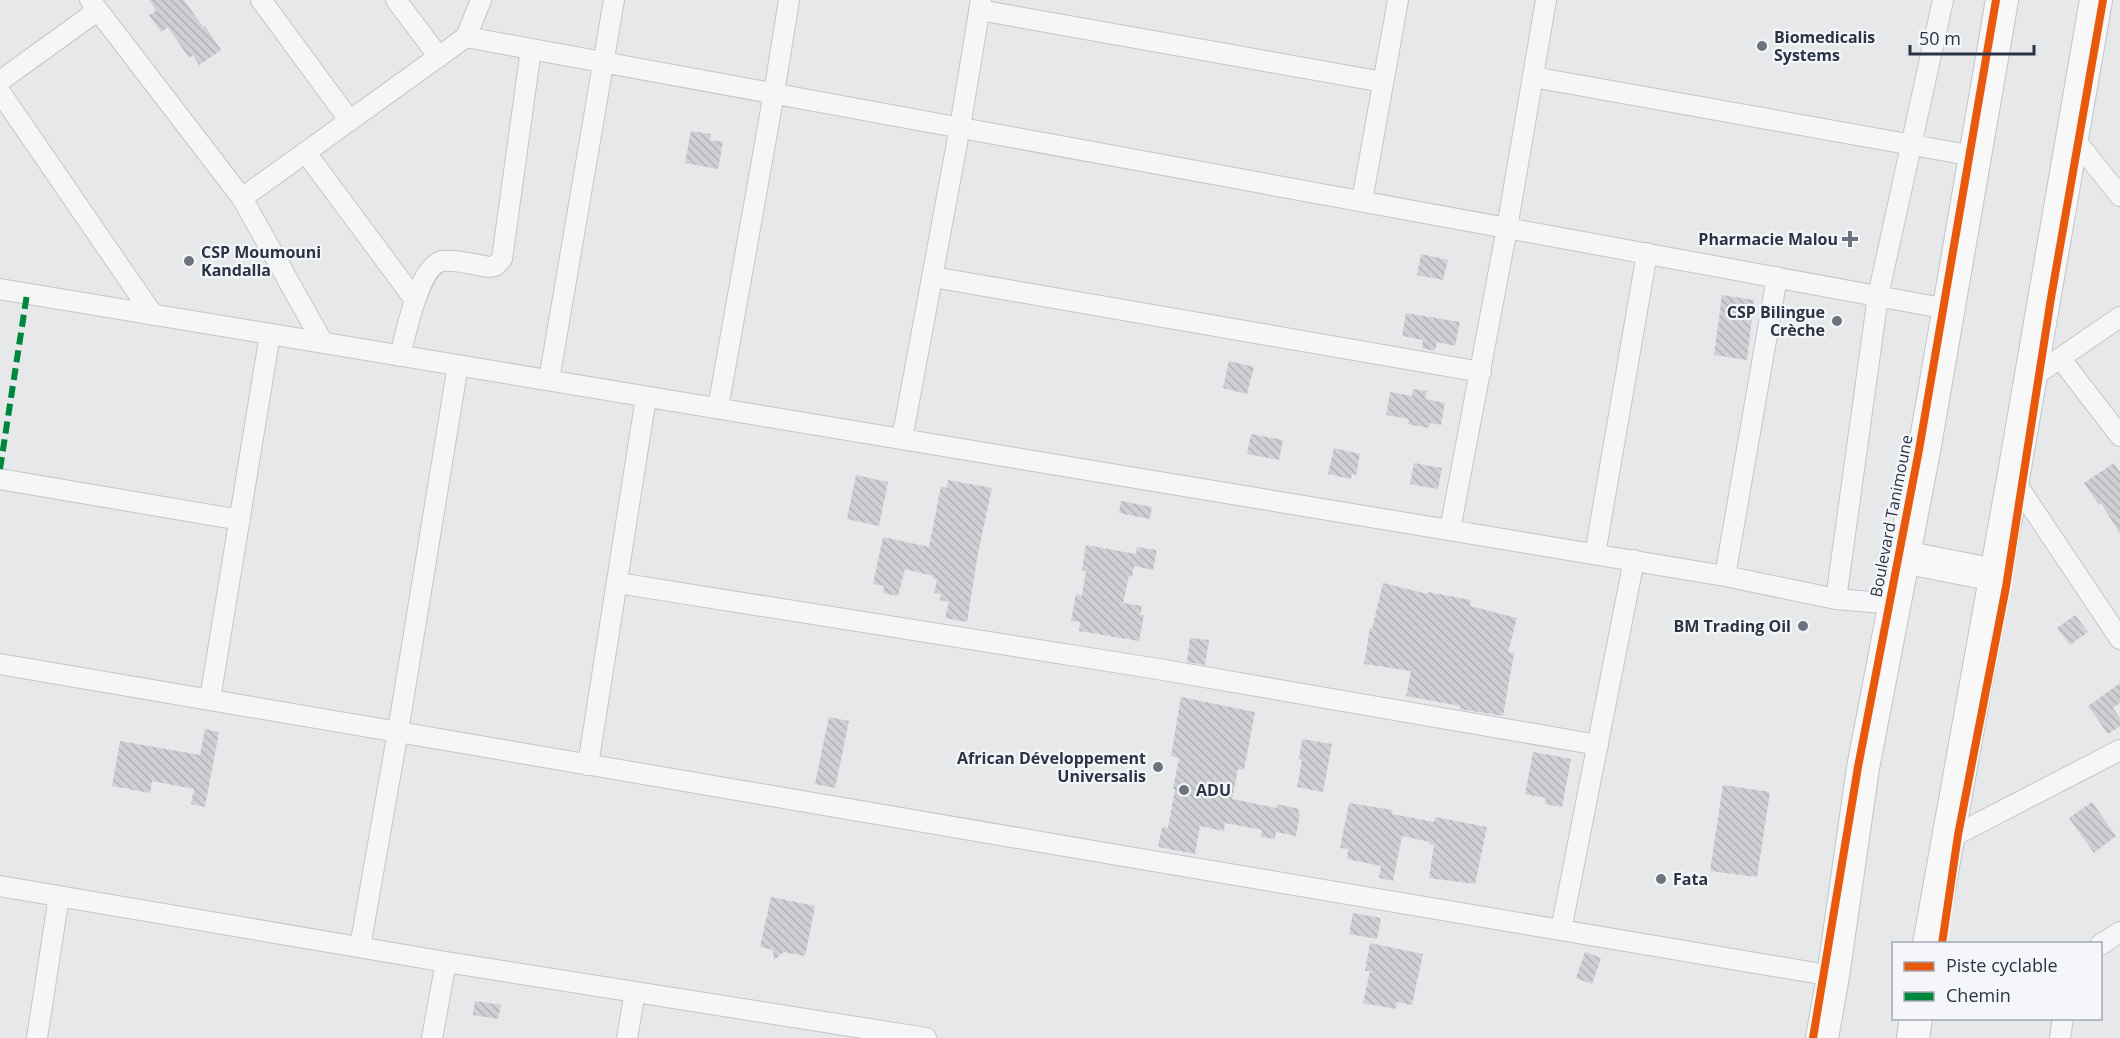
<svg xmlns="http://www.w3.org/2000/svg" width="2120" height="1038" font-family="'Open Sans',sans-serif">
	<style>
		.building { fill: url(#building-back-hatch) }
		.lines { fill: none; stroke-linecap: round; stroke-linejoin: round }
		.minor-casing { stroke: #c4c6c8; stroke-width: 22 }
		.primary-casing { stroke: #c2c5c8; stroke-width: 34 }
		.minor { stroke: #f5f6f7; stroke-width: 20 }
		.primary { stroke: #f8f8f8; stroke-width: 32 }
		.quiet { stroke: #00873e; stroke-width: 6; stroke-dasharray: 12 6; stroke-linecap: butt }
		.cycleway-casing { stroke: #f4f6f9; stroke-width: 11 }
		.cycleway { stroke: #e8590c; stroke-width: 8 }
		.poi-dot { fill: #6c737f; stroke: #f4f6f9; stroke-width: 2 }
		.labels { text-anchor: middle; stroke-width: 4.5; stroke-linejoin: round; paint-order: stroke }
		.poi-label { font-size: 16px; font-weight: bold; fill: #2b3445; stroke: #f4f6f9; text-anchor: start }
		.street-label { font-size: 16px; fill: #2b3445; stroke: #f4f6f9 }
	</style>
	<defs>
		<pattern id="building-back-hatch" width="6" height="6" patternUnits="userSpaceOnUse" patternTransform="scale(1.5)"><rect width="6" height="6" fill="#ced0d3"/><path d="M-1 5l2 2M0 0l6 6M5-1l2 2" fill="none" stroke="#b1b3b6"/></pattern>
	</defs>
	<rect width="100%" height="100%" fill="#e6e8ea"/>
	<!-- building -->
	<path class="building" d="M149 0H184L203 27 205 26 221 50 199 65 193 55 189 58 168 27 161 32 149 15 156 11Z
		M691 131 711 134 710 140 723 142 718 169 685 163Z
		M1421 254 1448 260 1443 280 1417 275Z
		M1722 295 1754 300 1747 360 1714 355Z
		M1406 313 1460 322 1455 346 1437 342 1435 351 1422 348 1423 340 1402 336Z
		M1229 361 1254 367 1247 394 1223 388Z
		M1413 389 1427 391 1425 399 1445 403 1441 425 1430 423 1429 428 1408 424 1409 419 1386 415 1390 392 1412 396Z
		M1251 434 1283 440 1279 460 1247 454Z
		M1334 448 1360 454 1356 475 1352 474 1351 479 1328 474Z
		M1414 463 1442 468 1438 489 1410 484Z
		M2114 463 2120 472V534L2101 503 2099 505 2084 483Z
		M856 475 888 482 879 526 847 519Z
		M948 480 992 488 978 553 967 622 945 618 949 602 940 600 941 594 934 593 937 579H933V576L905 569 898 596 883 593 884 586 873 584 883 537 929 547 941 486 947 488Z
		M1121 501 1152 507 1150 519 1119 513Z
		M1086 545 1136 554 1137 547 1157 550 1153 570 1134 566 1132 577 1129 576 1123 603 1142 606 1140 615H1144L1139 641 1079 631 1080 622 1071 621 1076 594 1082 596 1086 571 1082 570Z
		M1383 583 1428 594V592L1471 600 1470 606 1517 618 1508 652 1514 653 1503 716 1460 709V706L1406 696 1411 671 1364 664 1370 628 1372 629Z
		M2075 615 2088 632 2070 645 2057 628Z
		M1190 638 1209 640 1205 665 1187 662Z
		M2120 683V703L2113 708 2120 718V726L2108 734 2088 706Z
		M1181 697 1255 712 1244 770 1238 769 1232 799 1277 808V804L1299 809 1298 814H1300L1296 836 1276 832 1275 839 1261 837 1262 830 1225 823 1224 831 1200 826 1195 854 1158 847 1162 827 1168 828 1175 789H1173L1179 758 1171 756Z
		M829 717 849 721 835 788 815 784Z
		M205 729 219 732 205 807 191 804 194 789 152 781 150 793 112 786 120 741 200 755Z
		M1302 739 1332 744 1323 792 1297 787 1302 760 1299 759Z
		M1533 752 1571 759 1562 807 1545 804 1546 798 1525 794Z
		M1723 785 1770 792 1757 877 1710 871Z
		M2092 802 2116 836 2094 853 2069 818Z
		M1349 803 1393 810 1392 814 1434 822 1435 817 1487 827 1475 884 1429 878 1434 845 1429 844 1430 842 1402 836 1393 881 1379 878 1381 866 1347 859 1348 849 1340 848Z
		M771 897 815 906 805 956 784 952 774 960 773 950 760 947Z
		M1353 913 1381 918 1377 939 1349 934Z
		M1370 943 1423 954 1412 1005 1397 1002 1395 1009 1363 1003 1370 971H1365Z
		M1585 952 1601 958 1592 984 1576 978Z
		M475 1001 501 1005 498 1019 473 1015Z"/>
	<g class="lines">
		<defs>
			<path id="minor" d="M90 0 242 198 323 343
				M261 0 350 121
				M396 0 439 57
				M979 10 1383 82
				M466 37 1948 309
				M1533 77 1974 156
				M0 81 97 11
				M0 92 153 315
				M2072 136 2120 196
				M306 153 415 300
				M242 198 466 37 481 0
				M1362 201 1398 0
				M933 277 1481 372
				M0 289 1725 576 1836 599 1894 604
				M400 356C405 336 420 263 443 261 457 259 475 265 489 267L495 266 502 259 531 49
				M2060 358 2120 436
				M2031 378 2120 317
				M549 380 614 0
				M718 408 774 93 789 0
				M902 439 960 127 981 0
				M0 479 240 520
				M2013 479 2120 639
				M1450 530 1507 228 1546 0
				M1595 554 1647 253
				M1725 576 1777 277
				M618 583 1158 669 1598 745
				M1836 599 1878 296 1943 0
				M0 664 1129 857 1833 976
				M210 699 270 334
				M588 765 646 397
				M1946 840 2120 750
				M0 886 446 962 926 1038
				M1561 930 1634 560
				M2100 945 2120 932
				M360 947 398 731 458 365
				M37 1038 59 896
				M432 1038 446 962
				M627 1038 635 992
				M2060 1038 2063 1018"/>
			<path id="primary" d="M1903 557 1995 575
				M1929 944 2013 479 2096 0
				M1822 1038 1833 976 1863 768 1924 451 2002 0
				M1913 1038 1916 1018"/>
		</defs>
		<!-- minor casing -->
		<use href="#minor" class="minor-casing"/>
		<!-- primary casing -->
		<use href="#primary" class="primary-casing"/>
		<!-- minor -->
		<use href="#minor" class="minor"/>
		<!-- primary -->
		<use href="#primary" class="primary"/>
		<!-- quiet -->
		<path class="quiet" d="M0 469 27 294"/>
		<defs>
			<path id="cycleway" d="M1942 944 1958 835 2006 587 2051 298 2103 0
				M1813 1038 1858 767 1919 450 1996 0"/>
		</defs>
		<!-- cycleway casing -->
		<use href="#cycleway" class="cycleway-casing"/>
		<!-- cycleway -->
		<use href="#cycleway" class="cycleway"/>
	</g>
	<!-- markers -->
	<g class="poi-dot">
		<circle cx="1762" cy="46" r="6"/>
		<path d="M1847 230h6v6h6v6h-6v6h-6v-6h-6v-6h6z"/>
		<circle cx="189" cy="261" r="6"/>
		<circle cx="1837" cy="321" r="6"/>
		<circle cx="1803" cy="626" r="6"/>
		<circle cx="1158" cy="767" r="6"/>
		<circle cx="1184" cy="790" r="6"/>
		<circle cx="1661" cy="879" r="6"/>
	</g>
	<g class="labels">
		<!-- poi labels -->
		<g class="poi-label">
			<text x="1774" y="43">Biomedicalis<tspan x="1774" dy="18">Systems</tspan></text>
			<text x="1838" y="245" text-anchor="end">Pharmacie Malou</text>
			<text x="201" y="258">CSP Moumouni<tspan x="201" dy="18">Kandalla</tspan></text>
			<text x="1825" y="318" text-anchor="end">CSP Bilingue<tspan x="1825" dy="18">Crèche</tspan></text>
			<text x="1791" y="632" text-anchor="end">BM Trading Oil</text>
			<text x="1146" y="764" text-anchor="end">African Développement<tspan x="1146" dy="18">Universalis</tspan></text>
			<text x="1196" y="796">ADU</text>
			<text x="1673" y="885">Fata</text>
		</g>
		<!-- street labels -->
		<g class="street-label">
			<text transform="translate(1891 516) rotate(-79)" y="6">Boulevard Tanimoune</text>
		</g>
	</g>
	<!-- legend -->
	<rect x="1892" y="942" width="210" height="78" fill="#f4f6f9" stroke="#a4a8b1" stroke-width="1.5"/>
	<rect x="1904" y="962" width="30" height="9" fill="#e8590c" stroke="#a4a8b1" stroke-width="1.5"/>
	<text x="1946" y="972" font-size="18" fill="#2b3445">Piste cyclable</text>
	<rect x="1904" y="992" width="30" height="9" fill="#00873e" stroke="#a4a8b1" stroke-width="1.5"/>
	<text x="1946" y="1002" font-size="18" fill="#2b3445">Chemin</text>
	<!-- scale -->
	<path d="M1910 45v9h124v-9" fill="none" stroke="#2b3445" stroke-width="3"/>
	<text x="1919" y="45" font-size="18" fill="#2b3445" stroke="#f4f6f9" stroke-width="4.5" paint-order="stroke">50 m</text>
</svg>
